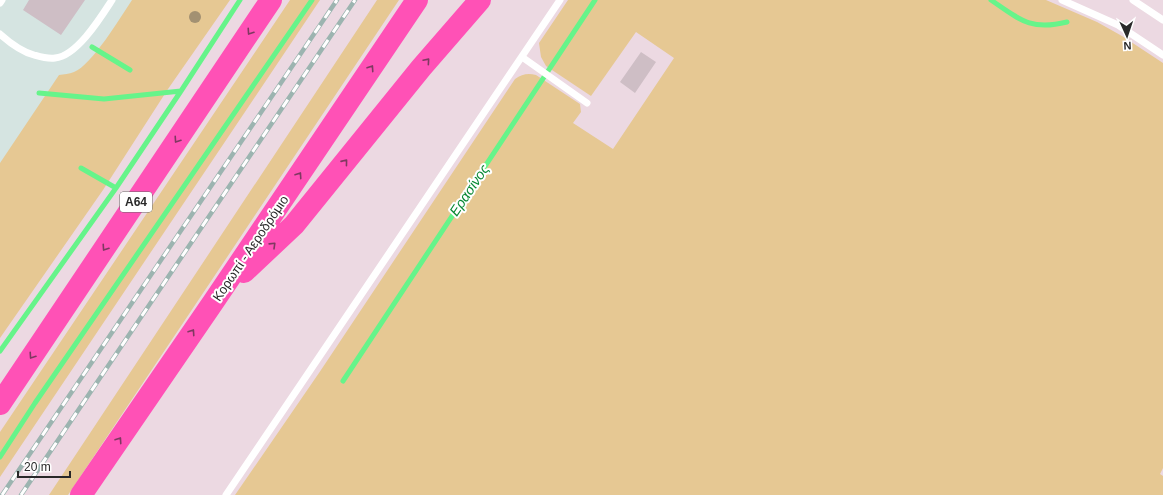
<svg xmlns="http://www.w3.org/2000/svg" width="1163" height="495" font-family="Arial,sans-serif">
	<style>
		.airport { fill: #d5e4e1 }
		.green { fill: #e6c893 }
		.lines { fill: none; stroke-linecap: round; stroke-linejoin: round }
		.stream { stroke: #66f48a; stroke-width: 5 }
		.building { fill: #cebec5 }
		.service { stroke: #fff; stroke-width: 7 }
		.motorway { stroke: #ff51b6; stroke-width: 22 }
		.rail-casing { stroke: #9cb4b0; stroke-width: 4.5 }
		.rail { stroke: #fff; stroke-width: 3; stroke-dasharray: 9; stroke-linecap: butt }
		.tree { fill: #a39172 }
		.oneway { stroke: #7f3961 }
		.labels { text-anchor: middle; stroke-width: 4; stroke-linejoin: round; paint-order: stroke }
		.shield { fill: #fff; stroke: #696969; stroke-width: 1 }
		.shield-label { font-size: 12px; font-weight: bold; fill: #292929 }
		.street-label { font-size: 13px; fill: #292929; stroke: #fff }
		.water-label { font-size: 14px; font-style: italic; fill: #088933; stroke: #fff }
	</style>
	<rect width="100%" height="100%" fill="#ecd9e2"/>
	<!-- airport -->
	<path class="airport" d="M0 0H189L0 276Z"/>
	<!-- green -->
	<path class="green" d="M132 0H230L168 89 103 190 0 338V163L59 75C64 74 69 74 74 72 92 65 120 18 132 0Z
		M290 0H320L0 477V432Z
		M377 0H399L68 495H49Z
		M568 0H1046L1097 22 1122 36 1163 63V468L1160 474 1163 476V495H235L321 370 515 79C522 74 528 73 536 75L580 104 581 112 573 123 613 149 674 58 636 32 591 96 546 66 541 57 539 43Z"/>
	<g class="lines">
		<!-- stream -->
		<path class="stream" d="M991 0C1020 20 1031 31 1067 22
			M92 47 130 70
			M39 93 104 99 181 91
			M81 168 116 188
			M0 351 116 188 181 91 240 0
			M343 381 595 0
			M0 457 35 403 312 0"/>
	</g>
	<!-- building -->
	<path class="building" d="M29 0H85L61 35 23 10Z
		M641 52 656 62 635 93 620 82Z"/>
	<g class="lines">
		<!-- service -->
		<path class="service" d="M1062 0 1118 25 1163 55
			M1133 0 1163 20
			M0 3 2 0
			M0 34C10 43 20 51 34 55 41 57 47 59 55 58 77 56 101 17 112 0
			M522 57 587 103
			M226 495 560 0"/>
		<!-- motorway -->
		<path class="motorway" d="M244 272 294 225 421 68 480 0
			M0 404 271 0
			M81 495 214 301 417 0"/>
		<defs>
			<path id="rail" d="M2 495 337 0
				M21 495 355 0"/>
		</defs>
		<!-- rail casing -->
		<use href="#rail" class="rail-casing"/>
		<!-- rail -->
		<use href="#rail" class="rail"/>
	</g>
	<!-- trees -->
	<circle class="tree" cx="195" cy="17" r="6"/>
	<!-- one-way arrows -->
	<defs><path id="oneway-chevron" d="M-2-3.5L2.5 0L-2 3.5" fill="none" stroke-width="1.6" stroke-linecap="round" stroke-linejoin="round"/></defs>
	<g class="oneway">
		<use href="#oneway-chevron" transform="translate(250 32) rotate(124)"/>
		<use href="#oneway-chevron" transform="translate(427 61) rotate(-49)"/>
		<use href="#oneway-chevron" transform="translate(371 68) rotate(-56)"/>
		<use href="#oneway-chevron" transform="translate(177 140) rotate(124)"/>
		<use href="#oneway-chevron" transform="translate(345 162) rotate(-51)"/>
		<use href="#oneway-chevron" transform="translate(299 175) rotate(-56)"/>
		<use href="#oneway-chevron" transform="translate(273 245) rotate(-44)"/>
		<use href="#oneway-chevron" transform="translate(105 248) rotate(124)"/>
		<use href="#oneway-chevron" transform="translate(192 332) rotate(-56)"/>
		<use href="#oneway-chevron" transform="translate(32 356) rotate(124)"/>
		<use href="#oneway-chevron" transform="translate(119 440) rotate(-56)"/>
	</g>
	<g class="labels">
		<!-- shield labels -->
		<rect class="shield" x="120" y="192" width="32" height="20" rx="3"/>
		<g class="shield-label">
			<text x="136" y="206">Α64</text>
		</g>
		<!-- street labels -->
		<g class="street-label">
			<text transform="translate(250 248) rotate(-56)" y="5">Κορωπί - Αεροδρόμιο</text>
		</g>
		<!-- water labels -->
		<g class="water-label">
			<text transform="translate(469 190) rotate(-56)" y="5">Ερασίνος</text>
		</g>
	</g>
	<!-- north arrow -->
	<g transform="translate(1127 36) rotate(177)" stroke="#ffffff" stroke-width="3" paint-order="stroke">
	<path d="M0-3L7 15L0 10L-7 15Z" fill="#292929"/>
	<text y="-6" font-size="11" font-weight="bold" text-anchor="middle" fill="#292929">N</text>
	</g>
	<!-- scale -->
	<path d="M18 471v6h52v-6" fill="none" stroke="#292929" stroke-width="2"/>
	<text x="24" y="471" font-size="12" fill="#292929" stroke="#ffffff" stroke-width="3" paint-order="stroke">20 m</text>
</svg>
